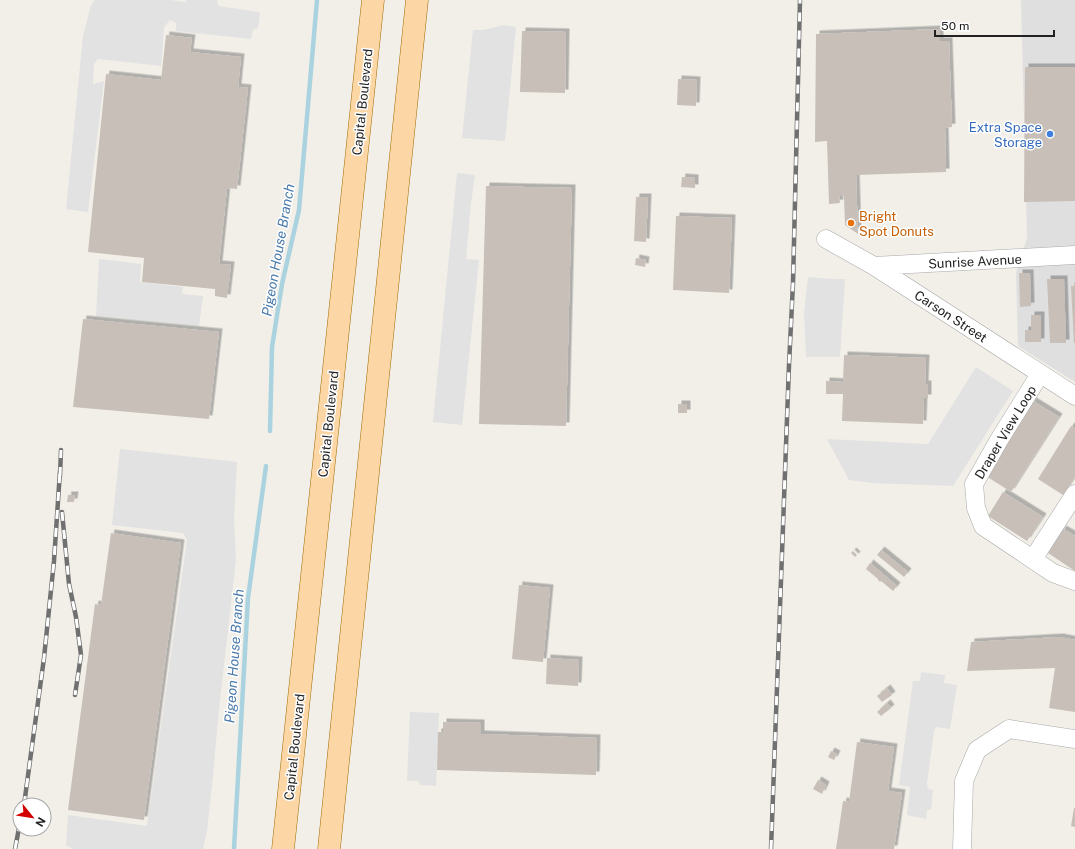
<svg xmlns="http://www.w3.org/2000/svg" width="1075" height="849" font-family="'Public Sans',sans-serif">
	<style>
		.residential { fill: #e0dfdf }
		.parking { fill: #e2e2e2 }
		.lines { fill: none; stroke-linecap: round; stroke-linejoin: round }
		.stream { stroke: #aad3df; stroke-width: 4.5 }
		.building { fill: #c7bfb8; filter: url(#shadow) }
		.street-casing { stroke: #a9a9a9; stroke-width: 19 }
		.primary-casing { stroke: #a06b00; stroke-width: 23 }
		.street { stroke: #fff; stroke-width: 18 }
		.primary { stroke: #fcd6a4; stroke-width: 22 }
		.rail-casing { stroke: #707070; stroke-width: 4.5 }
		.rail { stroke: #fff; stroke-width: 3; stroke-dasharray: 9; stroke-linecap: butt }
		.shop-dot { fill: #3f7fe0; stroke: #fff; stroke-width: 1.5 }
		.food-dot { fill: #e8710a; stroke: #fff; stroke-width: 1.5 }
		.labels { text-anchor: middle; stroke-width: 3; stroke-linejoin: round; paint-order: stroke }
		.street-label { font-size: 13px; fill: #222; stroke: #fff }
		.shop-label { font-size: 13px; fill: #366cbe; stroke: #fff; text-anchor: end }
		.food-label { font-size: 13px; fill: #c56008; stroke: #fff; text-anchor: start }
		.water-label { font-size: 14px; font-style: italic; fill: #4a7aab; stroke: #fff }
	</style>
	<defs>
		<filter id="shadow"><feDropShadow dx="3.5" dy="-3.5" stdDeviation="0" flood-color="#0004"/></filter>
	</defs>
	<rect width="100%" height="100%" fill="#f2efe9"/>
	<!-- residential -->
	<path class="residential" d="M1021 0H1075V382L1018 346 1016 273 1027 238Z"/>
	<!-- parking -->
	<path class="parking" d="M95 0H170L186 2V0H217L218 6 260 12 258 28 253 30 251 39 176 31V23L170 20 164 27 161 66 98 59 94 64 93 84 104 81 88 212 66 209 83 36 91 5Z
		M504 25 516 27 505 141 462 138 473 30H483Z
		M457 173 475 175 471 203 466 259 479 260 462 425 433 422Z
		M99 259 141 264 140 282 183 287 182 294 203 296 199 326 96 316Z
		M808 277 832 279H845L840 357H806L804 314Z
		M976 367 1013 391 953 486 873 483 849 480 827 439 928 444Z
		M120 449 237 462 234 519 236 560 219 709 213 776 207 831 203 849H73L66 845 68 815 147 826 187 540 183 533 112 525Z
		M921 672 945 675 944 683 957 685 950 729 936 727 934 731 927 783 928 789 933 790 931 810H927L926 819 907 815 910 787 899 785 913 681H920Z
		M410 712 439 713 436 786 420 785 418 781H407Z"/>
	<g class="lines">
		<!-- stream -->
		<path class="stream" d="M270 431 272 347 282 284 299 210 317 0
			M234 849 248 598 266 466"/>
	</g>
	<!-- building -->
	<path class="building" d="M940 29V41H949L952 127 945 128 946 172 856 175 858 234 845 225 844 196H839L840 203 829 204 827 141 815 142 816 34Z
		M522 31 566 32 565 93 520 92Z
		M166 35 192 38 190 52 241 57 238 87 248 88 237 189 227 188 219 264 231 265 227 298 215 296V289L142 282 144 258 88 252 106 74 161 80Z
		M1025 67H1075V201L1024 202Z
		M678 79 697 80 696 106 677 105Z
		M682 177 695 178V188L681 187Z
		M486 186 572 188 566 426 479 424Z
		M636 197H648L646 242 634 241Z
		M676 216 732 218 729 293 673 290Z
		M636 258 646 260 645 267 635 265Z
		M1019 273H1030L1031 306 1020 307Z
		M1047 279H1064L1066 343H1050Z
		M1071 286H1075V343H1074Z
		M1031 315H1041V342H1025V330H1031Z
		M83 319 219 332 209 419 73 407Z
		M844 355 926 358 925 384H928V398H924L923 424 842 421 843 394H826V381L843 382Z
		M1033 401 1059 417 1011 492 986 476Z
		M678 404H687V413H678Z
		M1071 426 1075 428V476L1063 495 1038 479Z
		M1003 492 1043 517 1027 541 988 516Z
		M68 495H75L74 502H67Z
		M1063 529 1075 536V571L1048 553Z
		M111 533 181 543 144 820 68 810 95 604 101 605Z
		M881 550 908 572 904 577 877 555Z
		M853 551 857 555 855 557 851 553Z
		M870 563 897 586 893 591 881 581 880 582 878 580V579L866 569Z
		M519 585 550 588 543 662 512 659Z
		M1060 637 1075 640V712L1049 708 1055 668 967 671 971 642Z
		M547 658 579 660 578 686 546 684Z
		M887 688 892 695 882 702 877 696Z
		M887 703 891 708 881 716 877 712Z
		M443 722 481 723V734L597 738 596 775 437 770 438 732H443Z
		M857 742 894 747 888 791 902 793 894 849H836L843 801 849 802Z
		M831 751 837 754 834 760 828 757Z
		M818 780 826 785 822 794 813 789Z
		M1074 808H1075V827L1071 826Z"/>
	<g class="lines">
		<defs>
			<path id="street" d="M826 239 874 266 1075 396
				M874 266 1075 255
				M1040 374 999 440 974 484 976 508 983 526 1053 573 1075 581
				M1033 559 1075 494
				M962 849 964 781 977 750 1009 729 1075 739"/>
			<path id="primary" d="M283 849 373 0
				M329 849 417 0"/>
		</defs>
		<!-- street casing -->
		<use href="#street" class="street-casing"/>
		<!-- primary casing -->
		<use href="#primary" class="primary-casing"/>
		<!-- street -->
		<use href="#street" class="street"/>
		<!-- primary -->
		<use href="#primary" class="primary"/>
		<defs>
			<path id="rail" d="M60 476 61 450
				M62 512 69 584 76 617 81 655 75 695
				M24 805 44 658 54 561 60 471
				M15 849 20 823
				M771 849 789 365 793 283 800 0"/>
		</defs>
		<!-- rail casing -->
		<use href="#rail" class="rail-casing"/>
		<!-- rail -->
		<use href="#rail" class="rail"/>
	</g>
	<!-- markers -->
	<circle class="shop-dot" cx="1050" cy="134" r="4"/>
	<circle class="food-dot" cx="851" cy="223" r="4"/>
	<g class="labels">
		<!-- street labels -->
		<g class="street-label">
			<text transform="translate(362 102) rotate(-84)" y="5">Capital Boulevard</text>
			<text transform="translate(975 261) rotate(-3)" y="5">Sunrise Avenue</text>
			<text transform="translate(951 316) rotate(33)" y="5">Carson Street</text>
			<text transform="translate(328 424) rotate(-84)" y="5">Capital Boulevard</text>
			<text transform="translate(1005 432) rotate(-59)" y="5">Draper View Loop</text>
			<text transform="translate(294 747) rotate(-84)" y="5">Capital Boulevard</text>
		</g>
		<!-- shop labels -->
		<g class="shop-label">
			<text x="1042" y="132">Extra Space<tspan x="1042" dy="15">Storage</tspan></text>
		</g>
		<!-- food labels -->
		<g class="food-label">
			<text x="859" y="221">Bright<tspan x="859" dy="15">Spot Donuts</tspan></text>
		</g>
		<!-- water labels -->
		<g class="water-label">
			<text transform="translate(278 250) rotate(-80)" y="5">Pigeon House Branch</text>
			<text transform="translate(234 656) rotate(-86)" y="5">Pigeon House Branch</text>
		</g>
	</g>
	<!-- north arrow -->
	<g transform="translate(32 817) rotate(120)"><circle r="19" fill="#ffffff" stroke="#a7a7a7"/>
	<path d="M0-3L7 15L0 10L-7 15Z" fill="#d40000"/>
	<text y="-6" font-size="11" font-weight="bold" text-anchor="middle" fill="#222222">N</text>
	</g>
	<!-- scale -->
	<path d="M935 30v6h119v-6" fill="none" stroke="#222222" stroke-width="2"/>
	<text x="941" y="30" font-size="12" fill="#222222" stroke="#ffffff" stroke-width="3" paint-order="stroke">50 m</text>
</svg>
